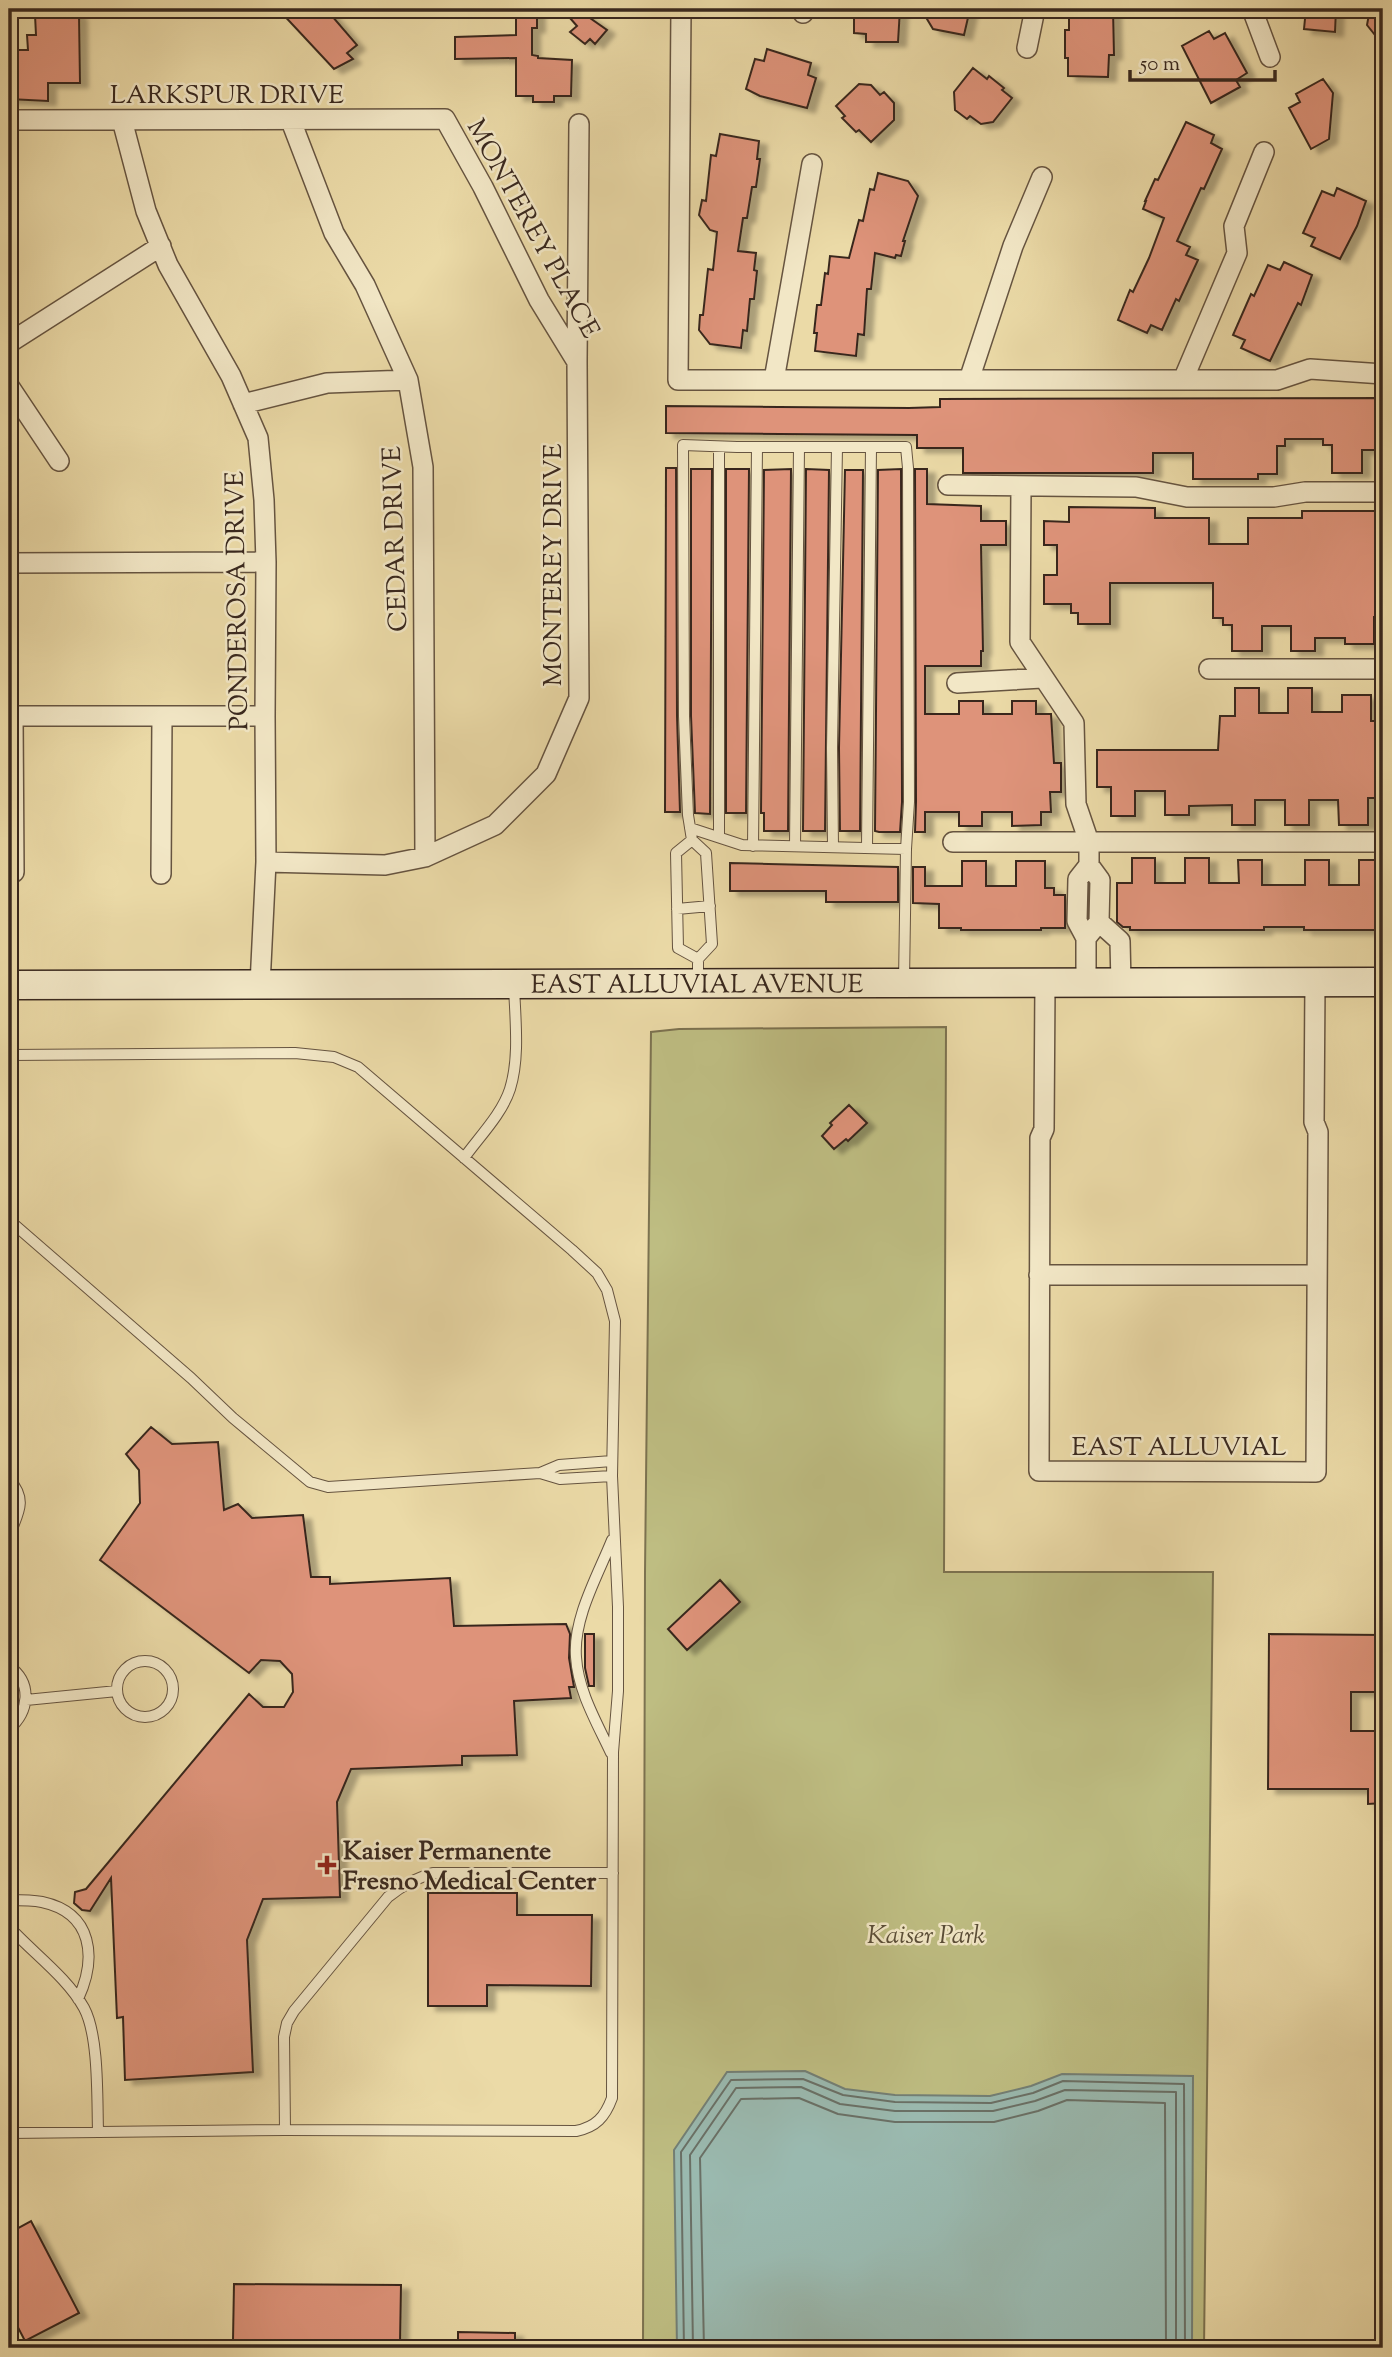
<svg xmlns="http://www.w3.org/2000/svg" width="1392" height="2357" font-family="'Sorts Mill Goudy',serif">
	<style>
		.grass { fill: url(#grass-tufts); stroke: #7c7250; stroke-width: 2 }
		.green { fill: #bebd82; stroke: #7c7250; stroke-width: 2 }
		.water { fill: #9ab9af; stroke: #737f75; stroke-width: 2 }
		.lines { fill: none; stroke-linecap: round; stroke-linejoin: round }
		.shore { stroke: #6a7066; stroke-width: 2 }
		.building { fill: #de937a; stroke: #39281e; stroke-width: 2; filter: url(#shadow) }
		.lane-casing { stroke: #665440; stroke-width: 12 }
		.street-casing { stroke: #665440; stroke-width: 22 }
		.secondary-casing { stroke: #39281e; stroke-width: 31 }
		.lane { stroke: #f2e7c6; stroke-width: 10 }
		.street { stroke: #f2e7c6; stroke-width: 19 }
		.secondary { stroke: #f2e7c6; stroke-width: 28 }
		.poi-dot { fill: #8f2418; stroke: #f2e7c6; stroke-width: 2.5 }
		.labels { text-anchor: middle; stroke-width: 5; stroke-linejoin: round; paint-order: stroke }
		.street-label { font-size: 26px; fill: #39281e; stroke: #f2e7c6 }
		.poi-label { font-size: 26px; font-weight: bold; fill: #39281e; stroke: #f2e7c6; text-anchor: start }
		.park-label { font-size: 26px; font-style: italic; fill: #5a4d37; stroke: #f2e7c6 }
	</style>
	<defs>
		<pattern id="grass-tufts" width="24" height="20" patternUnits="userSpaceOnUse" patternTransform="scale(1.75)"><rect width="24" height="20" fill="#bebd82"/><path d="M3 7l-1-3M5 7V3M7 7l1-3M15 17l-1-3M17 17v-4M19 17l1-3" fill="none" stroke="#a4a270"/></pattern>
		<filter id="shadow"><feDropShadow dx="8" dy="4.5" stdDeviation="2" flood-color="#0004"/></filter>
	</defs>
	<rect width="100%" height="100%" fill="#ebdaa7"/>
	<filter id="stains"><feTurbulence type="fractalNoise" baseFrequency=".00286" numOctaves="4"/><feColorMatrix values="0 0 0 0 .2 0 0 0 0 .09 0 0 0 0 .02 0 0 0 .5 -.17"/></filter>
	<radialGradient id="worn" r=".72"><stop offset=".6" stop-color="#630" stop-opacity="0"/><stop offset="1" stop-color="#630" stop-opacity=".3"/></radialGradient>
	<!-- grass -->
	<path class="grass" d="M1221 2341H1383V2348H1221Z"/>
	<!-- green -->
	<path class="green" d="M946 1027 944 1572H1213L1204 2348H643L645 1572 651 1032 679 1029Z"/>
	<!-- water -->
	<path class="water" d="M805 2071 845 2089 895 2095 990 2096 1031 2086 1062 2074 1193 2076 1192 2348H677L674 2150 727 2072Z"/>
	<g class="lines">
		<!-- shore -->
		<path class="shore" d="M684 2348 681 2152 731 2080 803 2079 843 2095 895 2102 991 2103 1033 2093 1063 2081 1184 2084 1185 2348
			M693 2348 690 2155 736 2088 801 2087 840 2104 895 2111H993L1035 2101 1065 2090 1176 2092V2348
			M704 2348 700 2158 741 2099 799 2098 838 2114 895 2122H994L1038 2111 1067 2100 1165 2103 1166 2348"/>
	</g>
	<!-- building -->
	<path class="building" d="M53 9H76V15H79L80 83H48V101L9 99V50H28L27 35H36L35 15H53Z
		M278 9H326L357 45 347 53 353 59 334 69Z
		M516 9H537V28H532V55L538 56V58L572 60 571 96H554V102H533V96H516V58L455 59V37L516 35Z
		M562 9H577L607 30 595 44 590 39 585 44 570 32 577 26Z
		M854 9H900L898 42H866V34L854 33Z
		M921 9H970L964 35 933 29Z
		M1069 9H1113L1114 55H1109L1108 77 1068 76V58H1065V30H1069Z
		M1306 9H1336L1335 32 1304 29Z
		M1370 9H1383V45L1367 25Z
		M1209 31 1214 39 1225 33 1247 73 1236 80 1240 87 1211 103 1182 46Z
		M767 49 811 63 808 75 816 78 807 108 760 96 746 89 755 59 764 61Z
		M973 68 987 79 989 76 1004 88 1002 90 1012 98 993 122 981 124 970 116 967 119 955 110 954 92Z
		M1323 79 1333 93 1329 139 1311 149 1289 108 1300 102 1296 94Z
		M859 84 871 85 880 95 884 92 894 103V120L871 142 859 130 856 132 842 118 845 116 836 106Z
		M1186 122 1214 135 1211 143 1222 149 1204 189 1201 188 1177 241 1190 247 1186 255 1198 260 1179 301 1176 299 1162 330 1151 325 1147 333 1118 320 1130 290 1133 292 1149 258 1164 218 1143 209 1146 201H1145L1155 179 1158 180Z
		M720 134 759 141 757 159H760L756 187H752L747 218H743L738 251 756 253 754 270 757 271 754 299H750L747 331 743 330 741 348 710 344 699 330 700 315H703L708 269 713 270 717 232 710 230 699 215 702 200 706 201 711 155 716 156Z
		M878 173 908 181 918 196 903 241H905L901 256 896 255 895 258 875 253 871 289H867L864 335 858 334 856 356 815 351 817 333H814L817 305H821L825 273 828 274 830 256 849 258 859 220 863 221 870 189 874 190Z
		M1337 188 1366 201 1357 226 1340 259 1311 246 1315 238 1303 233 1322 191 1334 196Z
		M1284 262 1312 275 1301 305 1298 303 1270 361 1241 348 1245 340 1233 335 1251 294 1254 296 1268 265 1280 270Z
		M1383 398V450H1362V473H1332V445H1323V439H1285V446H1277V474H1258V479H1193V453H1153V473H963V448H917V435L666 433V406L909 408 940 407V399Z
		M666 468H676L677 716 680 812H665Z
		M691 469H712L710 814 695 813 691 716Z
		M726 469H749L746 813H726Z
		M791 469 788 831H764V813H761L764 470Z
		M806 469 829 470 825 831H803Z
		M901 469 902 802 900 832H879L875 831 878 470Z
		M915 469H927V504L981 506V521H1006V545H981L983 651H981V666H925V714H959V701H983V714H1012V701H1036V714H1051L1054 763H1061V792H1050L1051 812H1041V825L1012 826V812H982V826H959V812H925V832H915L916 802Z
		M845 470H863L860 831H840L839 748Z
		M1069 507 1155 508V518H1209V544H1248V518H1302V511H1383V617H1374V644H1345V638H1315V651H1291V626H1262V651H1232V625H1223V618H1213V583H1110V624H1078V613H1071V604H1044V575H1057V545H1044V521L1069 522Z
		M1235 688H1259V713H1288V688H1312V712H1342V695H1371V721H1380V728H1383V791H1377V798H1368V825H1339L1338 800H1309V825H1285V800H1255V825H1232V805L1189 806V815H1165V791H1135V816H1111V787H1097V750H1218L1220 716H1235Z
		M1132 858H1155V883H1185V858H1209V883H1239L1238 860H1262V885H1305V860H1329V885H1359V860H1382L1383 930H1304V927H1264V930H1130V927H1123L1117 922V883H1132Z
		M962 861H986V886H1016V861H1045V888H1054V895H1065V928H1041V930H961V928H939V904L913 903V867H925V886H962Z
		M730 863 898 867V902H826V891H730Z
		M849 1105 867 1123 848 1141 846 1139 834 1149 822 1136 832 1125 830 1123Z
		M151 1427 172 1444 218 1442 224 1510 238 1504 252 1518 303 1515 311 1577H330V1584L450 1578 454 1626 566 1624 570 1634 569 1658 574 1687H569L571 1698 514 1701 517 1755 462 1756V1765L351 1769 337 1802 340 1897 263 1899 247 1940 253 2072 125 2080 123 2017 117 2018 111 1878 90 1911 82 1910 74 1903 75 1892 86 1889 249 1694 263 1707H284L293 1692 292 1674 280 1661 261 1660 249 1673 100 1560 140 1503 139 1470 126 1454Z
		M720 1580 740 1602 687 1650 668 1629Z
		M585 1634H594V1686H589L585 1668Z
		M1269 1634 1383 1635V1692H1351V1731H1383V1803L1368 1804V1789H1268Z
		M428 1893H517V1915H592L591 1986 487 1985V2006H428Z
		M31 2221 79 2313 25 2341 9 2310V2233Z
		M234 2284 401 2285 400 2343H391V2348H242V2341L233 2340Z
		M458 2332 515 2333V2348H458Z"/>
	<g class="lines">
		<defs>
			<path id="lane" d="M9 31H10
				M719 447V837
				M690 828 742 845 906 849 909 802 908 468 906 447H737L683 445 684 716 688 815 692 840
				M753 846 757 447
				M795 846 799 447
				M833 847 832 748 837 447
				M867 847 871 447
				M677 909 710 906
				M904 981 906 849
				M698 982V959L712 944 706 853 692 840 676 853 678 948 698 959
				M9 1055 295 1053 334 1057 358 1067 572 1250 597 1273 607 1290 615 1321 612 1476 618 1607V1691L613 1752 612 2098C605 2117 596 2127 576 2131L285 2130 9 2133
				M464 1158C479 1137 502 1114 510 1089 520 1057 515 1018 514 985
				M9 1220 191 1378 233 1418 310 1482 328 1487 540 1473 560 1479 612 1476
				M540 1473 559 1465 612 1461
				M9 1479C28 1500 18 1513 9 1536
				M117 1689a28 28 0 1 1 56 0a28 28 0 1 1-56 0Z
				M9 1666C33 1683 29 1712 9 1729
				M26 1700 117 1691
				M611 1753C597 1723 578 1691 576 1657 573 1618 598 1575 612 1540
				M9 1900C20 1900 32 1900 42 1902 93 1913 97 1958 78 1999
				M9 1922 14 1932C37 1956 68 1979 84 2008 99 2036 97 2098 98 2131
				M285 2130 284 2037 287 2023 294 2011 388 1897C403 1885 415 1879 433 1873H613"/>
			<path id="street" d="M681 9 678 380H1277L1310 369 1383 374
				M1252 9 1270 57
				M803 13 804 9
				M1027 48 1035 9
				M9 120 445 119 483 187 539 300 577 362
				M122 120 146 211 168 265 231 376 258 438 264 500 266 562 265 716 266 862 260 985
				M291 121 334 233 365 285 408 380 423 467 425 857
				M9 343 161 246
				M774 380 812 164
				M969 380 1013 246 1042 177
				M1183 380 1237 253 1234 226 1264 152
				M9 386 59 461
				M243 404 327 383 408 380
				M948 485 1136 487 1187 497H1274L1305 492H1383
				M1021 487 1020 642 1074 723 1076 804 1089 842V865L1100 880 1099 922 1086 938
				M9 563 266 562
				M1209 669H1383
				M957 683 1042 678
				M9 716H265
				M13 716 14 872
				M953 842H1383
				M266 862 385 865 425 857 495 825 546 774 579 698 577 362 579 124
				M161 874 162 716
				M1099 922 1120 941 1121 984
				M1086 983V938L1077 921 1078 879 1089 865
				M1045 984 1044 1129 1040 1138 1039 1471 1316 1472 1318 1132 1314 1122 1315 983
				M1039 1275H1317"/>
			<g id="secondary">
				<path id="s1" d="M9 985 1383 982"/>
			</g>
		</defs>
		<!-- lane casing -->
		<use href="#lane" class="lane-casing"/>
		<!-- street casing -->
		<use href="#street" class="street-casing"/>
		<!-- secondary casing -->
		<use href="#secondary" class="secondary-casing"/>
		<!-- lane -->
		<use href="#lane" class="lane"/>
		<!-- street -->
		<use href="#street" class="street"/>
		<!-- secondary -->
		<use href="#secondary" class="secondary"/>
	</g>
	<!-- markers -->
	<path class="poi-dot" d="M323.5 1854.5h7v7h7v7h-7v7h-7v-7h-7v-7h7z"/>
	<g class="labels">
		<!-- street labels -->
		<g class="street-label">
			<text x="227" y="103">LARKSPUR DRIVE</text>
			<text transform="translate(534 228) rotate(61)" y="9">MONTEREY PLACE</text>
			<text transform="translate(394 539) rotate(-92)" y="9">CEDAR DRIVE</text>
			<text transform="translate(552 565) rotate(-90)" y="9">MONTEREY DRIVE</text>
			<text transform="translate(236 601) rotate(-91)" y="9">PONDEROSA DRIVE</text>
			<text dy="9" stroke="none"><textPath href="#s1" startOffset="688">EAST ALLUVIAL AVENUE</textPath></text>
			<text x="1179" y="1455">EAST ALLUVIAL</text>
		</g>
		<!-- poi labels -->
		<g class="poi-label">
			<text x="343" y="1859">Kaiser Permanente<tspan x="343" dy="30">Fresno Medical Center</tspan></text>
		</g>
		<!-- park labels -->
		<g class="park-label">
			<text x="926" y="1943">Kaiser Park</text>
		</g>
	</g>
	<!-- margin -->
	<rect width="1392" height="2357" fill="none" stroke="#ebdaa7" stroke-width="35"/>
	<rect x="10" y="10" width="1371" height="2336" fill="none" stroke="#39281e" stroke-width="3.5"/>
	<rect x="18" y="18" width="1357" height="2322" fill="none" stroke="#39281e" stroke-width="2"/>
	<!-- scale -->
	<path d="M1130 70v10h145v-10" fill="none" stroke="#39281e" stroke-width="3.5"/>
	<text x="1140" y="70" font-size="21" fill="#39281e" stroke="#f2e7c6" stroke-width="5" paint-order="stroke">50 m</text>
	<rect width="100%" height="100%" filter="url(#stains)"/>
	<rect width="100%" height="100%" fill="url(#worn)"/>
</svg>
